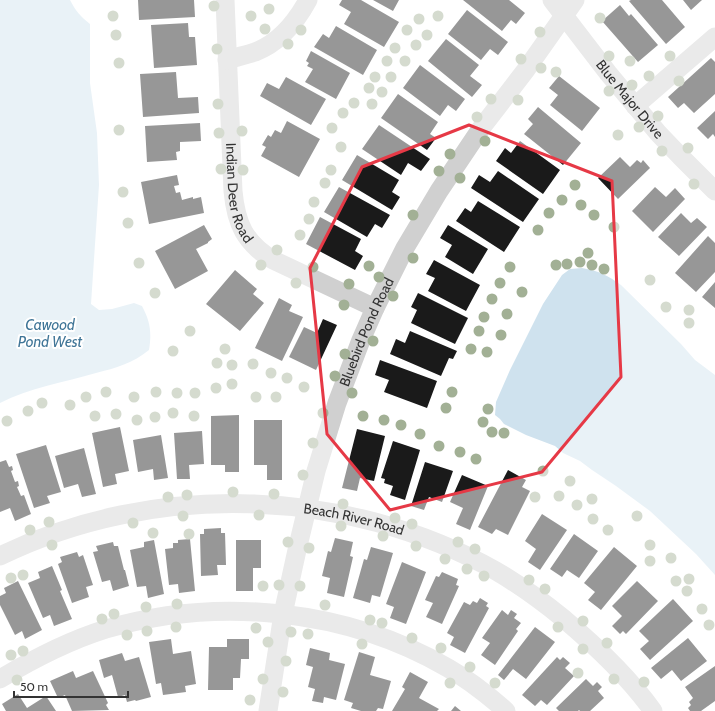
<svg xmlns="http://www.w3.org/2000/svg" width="715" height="711" font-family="Cabin,sans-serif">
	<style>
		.water { fill: #cfe2ee }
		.building { fill: #1a1a1a }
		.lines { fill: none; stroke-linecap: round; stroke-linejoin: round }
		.minor { stroke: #d0d0d0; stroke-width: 19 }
		.tree { fill: #a2b095 }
		.marked { fill: none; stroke: #e63946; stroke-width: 3; stroke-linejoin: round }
		.labels { text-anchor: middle; stroke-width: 4; stroke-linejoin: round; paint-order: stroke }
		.street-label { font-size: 14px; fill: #333; stroke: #fff }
		.water-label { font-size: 15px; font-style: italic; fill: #3f7597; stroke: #fff }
	</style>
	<rect width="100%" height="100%" fill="#fff"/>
	<!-- water -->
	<path class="water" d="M0 0H70C75 10 81 17 90 24V83L97 133 99 185 91 304 99 310 112 309 134 303 142 306C150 321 152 332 149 350 133 363 116 368 96 373 65 382 29 388 0 403Z
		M582 268C599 271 607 275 621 285L681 344 695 360 715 375V575L696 554 650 511 616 486 592 470 580 461 563 453 555 446 526 435 504 424 500 419 495 415 496 402 510 370 543 304 562 275 570 269Z"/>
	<!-- building -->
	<path class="building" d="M138 0H194L195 17 139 20Z
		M342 0H361L399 22 384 47 344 24 351 12 339 5Z
		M373 0H399L393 11Z
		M463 0H509L525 13 516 24 511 20 502 31Z
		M631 0H662L685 27 666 44 629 1Z
		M683 0H702L691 10Z
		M620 5 629 16 631 14 658 45 638 62 602 21Z
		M467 10 508 42 498 55 490 49 481 60 448 34Z
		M188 23 189 37H195L197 65 154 68 151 25Z
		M336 26 377 50 363 75 314 47 323 34 329 38Z
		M446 39 479 65 470 76 482 85 472 97 428 61Z
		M311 51 350 73 336 99 305 82 313 69 307 66 309 63 306 61Z
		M711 58 715 62V94L694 113 684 103 678 108 668 97Z
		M420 65 465 99 456 111 448 105 440 116 403 88Z
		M176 72 178 98 198 97 199 113 143 117 140 74Z
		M559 76 600 108 582 131 550 105 558 95 549 88Z
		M286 77 326 99 311 125 260 96 267 83 279 89Z
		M398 94 438 122 430 134 436 138 427 150 381 118Z
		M538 107 581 143 563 165 524 134 533 124 528 119Z
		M715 111V137L713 134 708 139 697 128Z
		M287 121 320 139 299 177 261 156 266 147 262 145 268 135 271 137 275 130 281 133Z
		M200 123 201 141 180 142V151L176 152 177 160 147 162 145 126Z
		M379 125 430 159 421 171 408 163 401 175 362 149Z
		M520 141 560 170 543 194 496 161 505 148 511 153Z
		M357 155 399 180 392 192 400 197 392 210 342 180Z
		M620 157 630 167 637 160 641 163 643 160 650 168 618 199 598 178Z
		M498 171 539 199 523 222 471 188 479 175 490 182Z
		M177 175 179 185 174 186 176 193 180 192 182 200 193 197V199L201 197 204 213 149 224 141 182Z
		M339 187 390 215 382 228 375 224 367 237 324 212Z
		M655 187 666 197 675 188 685 199 653 232 632 211Z
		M478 201 520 227 504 252 456 221 465 208 471 212Z
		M681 213 691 223 697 218 707 227 679 256 658 237Z
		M320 217 361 239 355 251 363 256 355 270 306 244Z
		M204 225 212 239 208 242V243L196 249 208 271 175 289 155 251Z
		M448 225 488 249 473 274 445 257 452 245 440 238Z
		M708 236 715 243V272L696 292 675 273Z
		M434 260 480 285 466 311 428 291 435 278 426 274Z
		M235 270 257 289 253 294 264 303 240 331 206 304Z
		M715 282V308L702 297Z
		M418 293 468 318 455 344 411 323 417 310 411 307Z
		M279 298 292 305 289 311 303 317 282 361 255 348Z
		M323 319 337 325 316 370 289 357 304 327 317 333Z
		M410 331 457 351 453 359 449 358 441 376 390 354 396 339 405 343Z
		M380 360 437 381 427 408 384 392 389 380 375 375Z
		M239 415V472H225V465H211V416Z
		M254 420H282V480H267V465H254Z
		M120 427 129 471 115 474 117 484 103 487 92 433Z
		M357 429 385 436 374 481 360 478 357 491 342 488Z
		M202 431 204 464 189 465 190 479H177L174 433Z
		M161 435 168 478 154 480 153 469 138 472 133 440Z
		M393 441 420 450 405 500 390 495 393 486 384 483 385 479 381 478Z
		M46 445 61 492 47 496 50 503 34 508 16 454Z
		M84 448 96 494 82 497 78 484 64 488 55 456Z
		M6 460 9 467 12 466 13 470 11 471 15 482 18 481 19 486 17 487 21 496 24 495 31 514 15 521 10 508 0 512V462Z
		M425 462 453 471 442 502 429 497 424 510 411 506Z
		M508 470 526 480 522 487 530 491 508 535 496 529 492 534 478 527Z
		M462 475 488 486 470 530 456 524 463 508 450 502Z
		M542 514 567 530 540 570 528 562 536 549 525 541Z
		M221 528V533H225L226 565H217L218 575 201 576 200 534H204V529Z
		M574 534 598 551 579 578 567 570 562 577 550 569Z
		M335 538 353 542 350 556 353 557 344 597 327 593 330 578 322 576 328 551 331 552Z
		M190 539 195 591 179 593 178 584 169 585 165 549 173 548V543H178V540Z
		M154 540 164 594 148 598 146 586 137 587 130 550 144 547V542Z
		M236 540H261V568H253V591H236Z
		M113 542 114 546H118L124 570H125L129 586 113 591 110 580 102 582 93 552 98 551 96 546Z
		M371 547 393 553 380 597 372 595 370 603 353 598 364 559 367 560Z
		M614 547 637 566 601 610 588 600 595 592 584 583Z
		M77 552 79 557 83 555 93 585 86 587 89 597 72 603 58 564 62 562 60 557Z
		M402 562 426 572 406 624 390 618 394 607 386 604Z
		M52 566 62 590 60 591 72 619 54 626 50 615 43 618 28 583 40 578 38 572Z
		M442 572 458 579 456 585 459 586 442 624 426 617 433 603 425 600 436 576 439 577Z
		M18 581 42 630 25 639 22 631 15 635 0 605V596L6 593 4 588Z
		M637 581 658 601 626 634 623 631 620 634 612 626 622 616 612 606Z
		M480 598 488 603 486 606 489 608 465 653 450 645 454 637 447 633 464 602 470 605 473 601 477 603Z
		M673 599 693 621 650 660 640 649 649 641 639 631Z
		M502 610 508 615 511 610 517 614 514 618 521 623 516 629 518 631 495 665 481 655 490 643 482 638Z
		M535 627 555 642 526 679 513 669 504 680 498 675Z
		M688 638 707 661 681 681 672 670 661 679 651 668Z
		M171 639 173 654 191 651 196 684 185 686 186 692 163 695 161 683 156 684 149 642Z
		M227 639H249V659H241L240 678H233V690H208L209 647H227Z
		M310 648 330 653 329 660 345 664 336 700 324 697 323 703 312 701 315 689 308 687 313 667 306 665Z
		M359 652 375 657 370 675 391 681 383 709 378 708 376 711H361L351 708 353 703 344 700Z
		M122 653 125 661 139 657 151 697 136 701 135 700 127 702 125 695 118 697 112 675 104 678 99 660Z
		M557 657 560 660 563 657 570 663 565 668 574 676 547 705 541 700 535 706 522 695Z
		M715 666V701L701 711H690L688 708 691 705 689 702 693 698 685 687Z
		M73 671 76 678 93 671 108 703 106 705 109 710 72 711 65 695 58 698 50 681Z
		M410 672 428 682 419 698 439 709 437 711H392L405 689 402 687Z
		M586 679 593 686 597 682 602 687 598 691 604 698 590 711H580L579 710 578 711H559L556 708Z
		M18 694 27 708 46 696 56 711H6L2 704Z
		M455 706 461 711H451Z"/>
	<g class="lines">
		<!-- minor -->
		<g class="minor">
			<path id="s1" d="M225 0 233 191C236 224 245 243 273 260L375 308"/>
			<path id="s2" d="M552 0 608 73 658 133 680 156 715 191"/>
			<path d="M227 60C236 57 246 55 255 52 279 43 296 22 308 0"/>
			<path d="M635 106 715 37"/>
			<path id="s3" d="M0 556C154 481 347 487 496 571 520 585 543 602 564 619 597 647 628 676 653 711"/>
			<path d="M0 679C33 659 68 641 106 629 218 596 347 609 448 668 469 680 488 695 506 711"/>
			<path id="s4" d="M268 711 283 614 297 550 316 471 337 403 361 340 375 308 405 248 439 191 482 127 525 71 575 0"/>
		</g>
	</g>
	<!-- trees -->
	<g class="tree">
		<circle cx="214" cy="6" r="5.5"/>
		<circle cx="269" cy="9" r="5.5"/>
		<circle cx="113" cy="16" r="5.5"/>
		<circle cx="251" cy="16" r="5.5"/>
		<circle cx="438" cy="16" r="5.5"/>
		<circle cx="600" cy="18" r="5.5"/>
		<circle cx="419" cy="19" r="5.5"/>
		<circle cx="265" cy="29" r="5.5"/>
		<circle cx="301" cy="30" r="5.5"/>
		<circle cx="407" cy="30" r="5.5"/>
		<circle cx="540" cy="32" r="5.5"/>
		<circle cx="116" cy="35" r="5.5"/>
		<circle cx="427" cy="35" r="5.5"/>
		<circle cx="288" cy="44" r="5.5"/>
		<circle cx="416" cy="45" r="5.5"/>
		<circle cx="395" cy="48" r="5.5"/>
		<circle cx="217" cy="49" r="5.5"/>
		<circle cx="609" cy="56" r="5.5"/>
		<circle cx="670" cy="56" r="5.5"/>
		<circle cx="521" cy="59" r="5.5"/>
		<circle cx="387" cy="61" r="5.5"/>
		<circle cx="405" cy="61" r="5.5"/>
		<circle cx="630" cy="61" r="5.5"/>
		<circle cx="119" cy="63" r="5.5"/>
		<circle cx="541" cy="68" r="5.5"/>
		<circle cx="556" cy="72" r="5.5"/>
		<circle cx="649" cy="76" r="5.5"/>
		<circle cx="375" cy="77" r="5.5"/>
		<circle cx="391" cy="77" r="5.5"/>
		<circle cx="679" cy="81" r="5.5"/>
		<circle cx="632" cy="85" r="5.5"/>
		<circle cx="369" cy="88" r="5.5"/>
		<circle cx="609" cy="91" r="5.5"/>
		<circle cx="382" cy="92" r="5.5"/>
		<circle cx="491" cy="99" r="5.5"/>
		<circle cx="518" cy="100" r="5.5"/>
		<circle cx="354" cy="103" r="5.5"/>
		<circle cx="218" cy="104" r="5.5"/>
		<circle cx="372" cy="104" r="5.5"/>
		<circle cx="343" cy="113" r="5.5"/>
		<circle cx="658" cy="116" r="5.5"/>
		<circle cx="477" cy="117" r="5.5"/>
		<circle cx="639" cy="127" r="5.5"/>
		<circle cx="332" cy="128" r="5.5"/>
		<circle cx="119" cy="130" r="5.5"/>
		<circle cx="242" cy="131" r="5.5"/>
		<circle cx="219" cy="133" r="5.5"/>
		<circle cx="618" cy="135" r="5.5"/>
		<circle cx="485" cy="141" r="5.5"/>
		<circle cx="341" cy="147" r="5.5"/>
		<circle cx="688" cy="148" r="5.5"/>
		<circle cx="662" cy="151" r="5.5"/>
		<circle cx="450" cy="154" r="5.5"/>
		<circle cx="221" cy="169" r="5.5"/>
		<circle cx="243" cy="170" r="5.5"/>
		<circle cx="331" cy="170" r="5.5"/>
		<circle cx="439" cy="171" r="5.5"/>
		<circle cx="460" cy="178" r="5.5"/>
		<circle cx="325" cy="183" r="5.5"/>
		<circle cx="694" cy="184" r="5.5"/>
		<circle cx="575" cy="185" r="5.5"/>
		<circle cx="123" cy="192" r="5.5"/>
		<circle cx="562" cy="200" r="5.5"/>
		<circle cx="314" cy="202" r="5.5"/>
		<circle cx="581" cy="205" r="5.5"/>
		<circle cx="549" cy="213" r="5.5"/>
		<circle cx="413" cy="215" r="5.5"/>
		<circle cx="594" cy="215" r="5.5"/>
		<circle cx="309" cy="219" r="5.5"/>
		<circle cx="128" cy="223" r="5.5"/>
		<circle cx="614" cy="227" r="5.5"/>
		<circle cx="538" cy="230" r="5.5"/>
		<circle cx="300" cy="235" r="5.5"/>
		<circle cx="277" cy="250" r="5.5"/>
		<circle cx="588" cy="253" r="5.5"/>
		<circle cx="413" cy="258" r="5.5"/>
		<circle cx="580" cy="262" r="5.5"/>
		<circle cx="139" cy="263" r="5.5"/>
		<circle cx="567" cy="264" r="5.5"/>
		<circle cx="261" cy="265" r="5.5"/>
		<circle cx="556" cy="265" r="5.5"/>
		<circle cx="592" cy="265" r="5.5"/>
		<circle cx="369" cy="266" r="5.5"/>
		<circle cx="313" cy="267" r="5.5"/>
		<circle cx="510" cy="267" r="5.5"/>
		<circle cx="604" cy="269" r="5.5"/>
		<circle cx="379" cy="277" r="5.5"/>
		<circle cx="650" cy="280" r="5.5"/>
		<circle cx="296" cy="283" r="5.5"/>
		<circle cx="500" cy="283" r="5.5"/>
		<circle cx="349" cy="284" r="5.5"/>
		<circle cx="522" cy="292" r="5.5"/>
		<circle cx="155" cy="293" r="5.5"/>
		<circle cx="393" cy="296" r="5.5"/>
		<circle cx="492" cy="299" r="5.5"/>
		<circle cx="344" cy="305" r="5.5"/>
		<circle cx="666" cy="307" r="5.5"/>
		<circle cx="689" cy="310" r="5.5"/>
		<circle cx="507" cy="314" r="5.5"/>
		<circle cx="484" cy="317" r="5.5"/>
		<circle cx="689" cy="323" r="5.5"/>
		<circle cx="190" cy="331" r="5.5"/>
		<circle cx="479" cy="331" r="5.5"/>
		<circle cx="501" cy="335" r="5.5"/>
		<circle cx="373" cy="341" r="5.5"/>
		<circle cx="225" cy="349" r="5.5"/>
		<circle cx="471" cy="349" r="5.5"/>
		<circle cx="173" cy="351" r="5.5"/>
		<circle cx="487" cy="352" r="5.5"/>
		<circle cx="345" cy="354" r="5.5"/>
		<circle cx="217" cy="363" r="5.5"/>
		<circle cx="253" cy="364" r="5.5"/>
		<circle cx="232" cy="365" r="5.5"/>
		<circle cx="271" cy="373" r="5.5"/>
		<circle cx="335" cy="376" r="5.5"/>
		<circle cx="287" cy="378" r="5.5"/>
		<circle cx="232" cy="384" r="5.5"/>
		<circle cx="304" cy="387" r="5.5"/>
		<circle cx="216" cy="388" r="5.5"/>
		<circle cx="106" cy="392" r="5.5"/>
		<circle cx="156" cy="392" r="5.5"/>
		<circle cx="452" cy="392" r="5.5"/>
		<circle cx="177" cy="393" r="5.5"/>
		<circle cx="195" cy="393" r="5.5"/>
		<circle cx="352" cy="393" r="5.5"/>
		<circle cx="86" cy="397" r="5.5"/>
		<circle cx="134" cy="397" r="5.5"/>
		<circle cx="256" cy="397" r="5.5"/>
		<circle cx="276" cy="397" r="5.5"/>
		<circle cx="42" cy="403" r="5.5"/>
		<circle cx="70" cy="405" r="5.5"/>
		<circle cx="446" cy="408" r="5.5"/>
		<circle cx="488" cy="409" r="5.5"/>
		<circle cx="28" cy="411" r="5.5"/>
		<circle cx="173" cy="413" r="5.5"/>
		<circle cx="323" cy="413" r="5.5"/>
		<circle cx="116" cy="414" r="5.5"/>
		<circle cx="95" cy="416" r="5.5"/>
		<circle cx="194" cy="416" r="5.5"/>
		<circle cx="363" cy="416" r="5.5"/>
		<circle cx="155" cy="417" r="5.5"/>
		<circle cx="137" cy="420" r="5.5"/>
		<circle cx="384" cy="420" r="5.5"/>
		<circle cx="7" cy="421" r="5.5"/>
		<circle cx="483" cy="422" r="5.5"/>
		<circle cx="401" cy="425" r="5.5"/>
		<circle cx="492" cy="432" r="5.5"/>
		<circle cx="504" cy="433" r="5.5"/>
		<circle cx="420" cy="434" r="5.5"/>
		<circle cx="313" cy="443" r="5.5"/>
		<circle cx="439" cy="446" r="5.5"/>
		<circle cx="460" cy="452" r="5.5"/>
		<circle cx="476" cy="459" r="5.5"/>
		<circle cx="543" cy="471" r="5.5"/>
		<circle cx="303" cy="475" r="5.5"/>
		<circle cx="570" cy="481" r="5.5"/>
		<circle cx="233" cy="492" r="5.5"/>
		<circle cx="274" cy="494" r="5.5"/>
		<circle cx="187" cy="495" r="5.5"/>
		<circle cx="559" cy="496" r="5.5"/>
		<circle cx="168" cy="497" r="5.5"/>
		<circle cx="535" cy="497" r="5.5"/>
		<circle cx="592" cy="499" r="5.5"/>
		<circle cx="343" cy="504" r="5.5"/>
		<circle cx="577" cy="505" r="5.5"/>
		<circle cx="259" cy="515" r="5.5"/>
		<circle cx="183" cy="516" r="5.5"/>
		<circle cx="637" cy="516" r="5.5"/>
		<circle cx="395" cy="518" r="5.5"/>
		<circle cx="593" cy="519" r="5.5"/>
		<circle cx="49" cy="522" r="5.5"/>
		<circle cx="133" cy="523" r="5.5"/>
		<circle cx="412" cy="524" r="5.5"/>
		<circle cx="341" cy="526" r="5.5"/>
		<circle cx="30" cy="530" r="5.5"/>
		<circle cx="608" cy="530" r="5.5"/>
		<circle cx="153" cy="533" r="5.5"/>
		<circle cx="189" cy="534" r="5.5"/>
		<circle cx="383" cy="536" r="5.5"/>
		<circle cx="288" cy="542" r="5.5"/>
		<circle cx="458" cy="542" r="5.5"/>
		<circle cx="52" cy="545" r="5.5"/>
		<circle cx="650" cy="545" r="5.5"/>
		<circle cx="416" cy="546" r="5.5"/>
		<circle cx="309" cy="548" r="5.5"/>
		<circle cx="475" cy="549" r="5.5"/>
		<circle cx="671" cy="558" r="5.5"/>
		<circle cx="445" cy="559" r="5.5"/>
		<circle cx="650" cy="561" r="5.5"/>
		<circle cx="467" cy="569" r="5.5"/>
		<circle cx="23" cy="575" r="5.5"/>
		<circle cx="484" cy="576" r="5.5"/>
		<circle cx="11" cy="578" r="5.5"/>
		<circle cx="689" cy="579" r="5.5"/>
		<circle cx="529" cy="580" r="5.5"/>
		<circle cx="676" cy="581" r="5.5"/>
		<circle cx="279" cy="585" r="5.5"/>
		<circle cx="263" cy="586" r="5.5"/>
		<circle cx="300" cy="586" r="5.5"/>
		<circle cx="545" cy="589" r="5.5"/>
		<circle cx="687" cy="591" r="5.5"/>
		<circle cx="177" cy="604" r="5.5"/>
		<circle cx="325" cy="605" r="5.5"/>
		<circle cx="146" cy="607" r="5.5"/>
		<circle cx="702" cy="609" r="5.5"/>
		<circle cx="114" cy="614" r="5.5"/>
		<circle cx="102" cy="619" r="5.5"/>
		<circle cx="370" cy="620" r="5.5"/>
		<circle cx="583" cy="621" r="5.5"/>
		<circle cx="382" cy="623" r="5.5"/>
		<circle cx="709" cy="625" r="5.5"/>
		<circle cx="176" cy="627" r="5.5"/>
		<circle cx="558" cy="627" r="5.5"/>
		<circle cx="256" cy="628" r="5.5"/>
		<circle cx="147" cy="631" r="5.5"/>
		<circle cx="291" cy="632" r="5.5"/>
		<circle cx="308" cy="634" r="5.5"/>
		<circle cx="127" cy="635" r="5.5"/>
		<circle cx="412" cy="638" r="5.5"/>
		<circle cx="268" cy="642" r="5.5"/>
		<circle cx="607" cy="643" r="5.5"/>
		<circle cx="362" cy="644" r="5.5"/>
		<circle cx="441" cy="648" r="5.5"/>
		<circle cx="583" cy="649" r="5.5"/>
		<circle cx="23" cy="651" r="5.5"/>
		<circle cx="11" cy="655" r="5.5"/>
		<circle cx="286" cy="661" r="5.5"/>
		<circle cx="470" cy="667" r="5.5"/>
		<circle cx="578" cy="673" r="5.5"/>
		<circle cx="263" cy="679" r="5.5"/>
		<circle cx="614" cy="679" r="5.5"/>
		<circle cx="17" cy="680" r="5.5"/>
		<circle cx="644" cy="682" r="5.5"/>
		<circle cx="450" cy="683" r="5.5"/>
		<circle cx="495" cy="683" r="5.5"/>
		<circle cx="283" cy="692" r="5.5"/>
		<circle cx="250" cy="700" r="5.5"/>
	</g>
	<!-- marked area -->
	<path d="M0 0H715V711H0ZM469 125 612 181 621 377 542 472 390 510 327 434 310 268 362 167Z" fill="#fff" fill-opacity=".55" fill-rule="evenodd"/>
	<path class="marked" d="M469 125 612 181 621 377 542 472 390 510 327 434 310 268 362 167Z"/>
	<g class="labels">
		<!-- street labels -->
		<g class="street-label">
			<text dy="5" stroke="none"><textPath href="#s2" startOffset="126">Blue Major Drive</textPath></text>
			<text dy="5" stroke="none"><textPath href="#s1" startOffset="194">Indian Deer Road</textPath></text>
			<text dy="5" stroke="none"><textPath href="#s4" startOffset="393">Bluebird Pond Road</textPath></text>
			<text dy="5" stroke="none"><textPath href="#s3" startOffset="363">Beach River Road</textPath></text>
		</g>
		<!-- water labels -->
		<g class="water-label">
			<text x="50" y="330">Cawood<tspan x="50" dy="17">Pond West</tspan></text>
		</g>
	</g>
	<!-- scale -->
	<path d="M14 691v6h114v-6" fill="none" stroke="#333333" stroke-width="2"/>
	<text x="20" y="691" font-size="12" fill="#333333" stroke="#ffffff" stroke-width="3" paint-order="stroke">50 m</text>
</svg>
